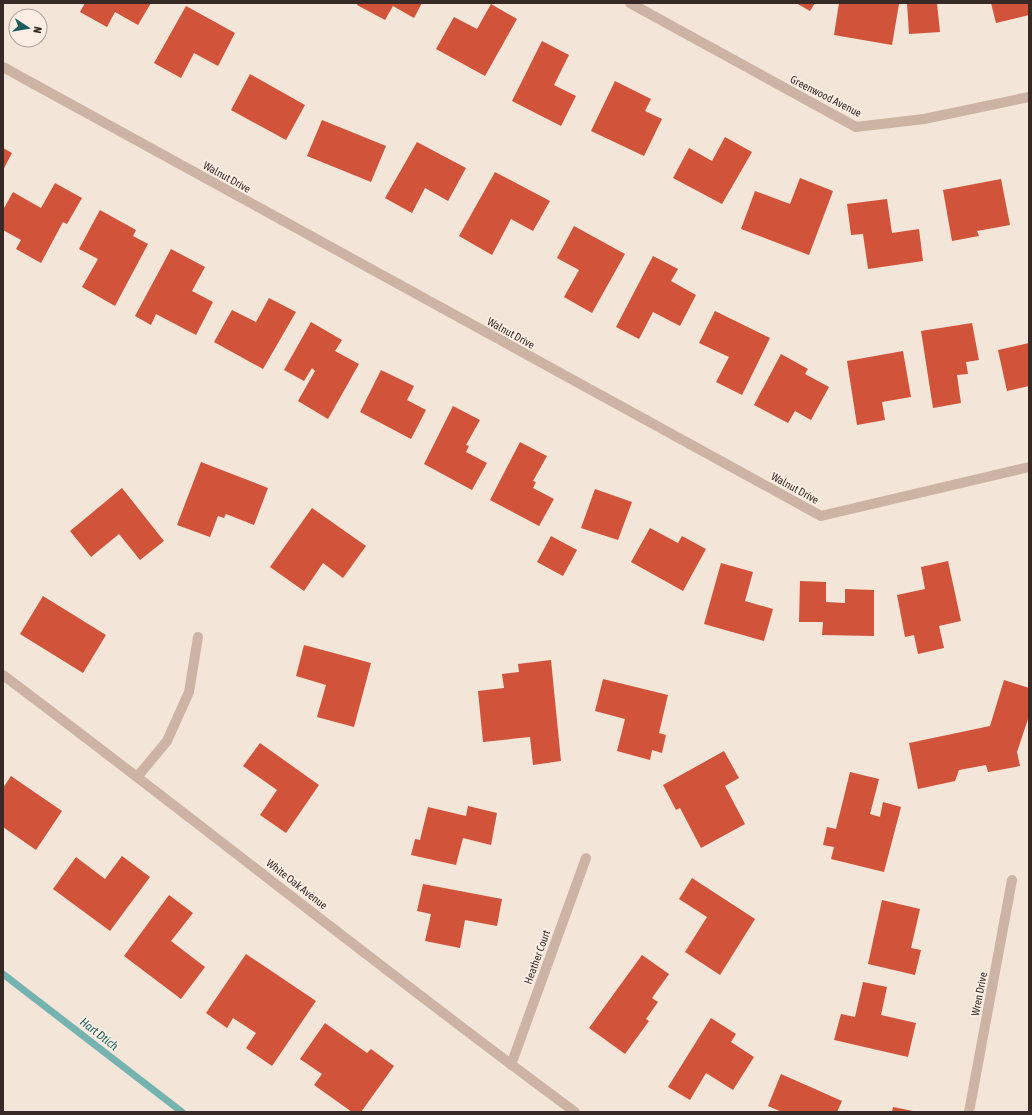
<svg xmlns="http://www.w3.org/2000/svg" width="1032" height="1115" font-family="'Asap Condensed',sans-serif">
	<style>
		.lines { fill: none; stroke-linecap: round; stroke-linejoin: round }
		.stream { stroke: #75b3b1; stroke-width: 7 }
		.building { fill: #d15339 }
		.minor { stroke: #ccb3a3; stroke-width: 10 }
		.labels { text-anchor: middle; stroke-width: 3.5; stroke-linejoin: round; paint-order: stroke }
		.street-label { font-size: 11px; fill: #372a26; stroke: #fbefe5 }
		.water-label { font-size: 12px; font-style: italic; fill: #185c5c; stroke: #fbefe5 }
	</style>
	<rect width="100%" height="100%" fill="#f3e5d8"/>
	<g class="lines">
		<!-- stream -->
		<path class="stream" d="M3 974 182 1112"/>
	</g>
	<!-- building -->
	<path class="building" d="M85 3H151L138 25 115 12 107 27 80 12Z
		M358 3H422L414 18 393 6 385 20 357 5Z
		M796 3H815L810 11Z
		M839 3 899 4 892 45 834 35Z
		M907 3H937L940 32 909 34Z
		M991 3H1029V15L996 23Z
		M491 4 517 19 485 76 436 49 454 17 477 29Z
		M186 6 235 33 218 66 194 53 181 78 154 63Z
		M542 41 569 55 554 85 576 96 561 126 512 101Z
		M250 74 305 105 286 140 231 110Z
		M615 81 651 99 645 111 662 119 644 156 591 131Z
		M322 120 386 146 371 182 307 156Z
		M725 137 752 152 722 204 673 178 689 148 712 161Z
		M417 142 466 168 448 201 425 188 412 213 385 198Z
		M3 148 12 153 3 170Z
		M495 172 550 201 533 231 511 219 492 255 459 236Z
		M800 178 833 191 809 255 741 229 755 191 790 204Z
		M1001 179 1010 225 977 231 979 236 952 241 943 190Z
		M55 183 82 198 67 224 63 222 41 263 16 249 21 240 3 230V210L13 192 41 208Z
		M887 199 892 233 919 229 923 261 868 269 863 234 851 235 847 204Z
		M100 210 136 230 133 236 148 244 115 306 82 287 98 259 79 249Z
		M574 226 625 254 592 313 564 297 579 270 557 258Z
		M171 249 205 267 192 291 213 302 196 335 156 314 151 325 135 316Z
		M653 256 678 269 671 281 696 295 680 326 653 312 639 339 616 327Z
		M269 298 296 312 263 369 214 342 232 310 256 322Z
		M715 311 770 338 742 395 716 382 729 357 699 343Z
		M311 322 342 340 335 351 359 364 328 419 298 401 315 371 312 368 304 381 284 370Z
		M972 323 979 360 966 362 968 374 957 375 961 403 933 408 921 331Z
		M1029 343V386L1007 391 998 350Z
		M903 351 911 397 882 402 885 420 857 425 847 361Z
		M781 354 808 369 805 374 829 387 811 420 795 411 788 423 754 405Z
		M381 370 414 386 407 400 426 410 411 439 360 412Z
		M453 406 480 420 466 445 469 446 466 452 487 463 472 490 424 464Z
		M520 442 547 456 533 481 536 482 533 488 554 499 539 526 490 500Z
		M201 462 268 488 254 525 226 514 224 518 218 516 210 537 177 525Z
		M122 488 164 541 140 560 119 534 91 557 70 531Z
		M595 489 632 502 618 540 581 528Z
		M312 508 366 546 343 578 323 563 304 591 270 567Z
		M650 528 678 543 682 536 706 549 683 591 631 562Z
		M551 536 577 550 563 576 537 562Z
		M948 561 961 621 939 626 944 648 918 654 914 635 905 637 897 595 925 589 921 567Z
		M721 563 753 572 745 601 773 609 764 641 704 624Z
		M800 581 826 582V602L845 603V589L874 590V636L822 635 823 622H799Z
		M43 596 106 635 83 673 20 634Z
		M304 645 371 663 354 727 317 717 326 685 296 676Z
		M551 660 561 761 533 765 530 737 483 742 478 691 504 688 502 674 519 672 518 664Z
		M603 679 668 695 659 733 666 735 662 753 652 750 650 760 617 751 625 719 595 711Z
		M1004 680 1029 688V716L1017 752 1020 766 988 772 986 765 959 770 955 781 918 789 909 743 990 726Z
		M260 743 319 785 286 833 260 815 277 790 243 766Z
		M724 751 739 778 725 786 745 824 701 848 680 808 676 810 663 785Z
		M850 772 879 779 870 814 880 817 883 802 901 807 884 872 831 859 834 847 823 845 827 827 836 829Z
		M11 776 62 811 36 850 3 827V788Z
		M468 806 497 813 491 845 463 838 456 865 411 855 415 839 420 840 428 807 466 816Z
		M122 856 150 877 110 931 53 889 76 857 105 879Z
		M692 878 755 919 720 975 685 952 707 917 679 899Z
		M423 884 502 899 497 926 465 920 460 948 425 941 431 914 417 911Z
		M169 895 193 913 171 941 205 967 181 999 124 956Z
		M882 900 920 909 911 948 921 950 915 975 868 964Z
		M246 954 316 1001 272 1066 246 1048 256 1033 233 1018 227 1028 206 1013Z
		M642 955 669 974 652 998 658 1002 646 1019 649 1021 625 1054 589 1028Z
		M863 982 887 987 881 1015 916 1023 908 1057 834 1040 841 1014 855 1017Z
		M711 1018 736 1034 731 1042 754 1057 733 1090 706 1073 690 1100 668 1087Z
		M325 1023 367 1053 371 1049 394 1066 361 1112H352L314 1085 322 1074 300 1059Z
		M781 1074 842 1101 837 1112H782L768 1106Z
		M893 1107 913 1111V1112H892Z"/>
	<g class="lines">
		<!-- minor -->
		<path class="minor" d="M630 3 856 127 924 119 1029 97
			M3 67 821 516 1029 467
			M3 675C195 819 382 970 575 1112
			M138 776 167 741 189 692 198 637
			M511 1065 586 858
			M969 1112 1012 880"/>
	</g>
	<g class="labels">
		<!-- street labels -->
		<g class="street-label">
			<text transform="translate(826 96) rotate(27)" y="4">Greenwood Avenue</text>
			<text transform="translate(227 177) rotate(29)" y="4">Walnut Drive</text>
			<text transform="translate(511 333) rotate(29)" y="4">Walnut Drive</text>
			<text transform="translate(795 488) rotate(29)" y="4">Walnut Drive</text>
			<text transform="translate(297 884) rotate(38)" y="4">White Oak Avenue</text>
			<text transform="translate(537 957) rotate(-70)" y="4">Heather Court</text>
			<text transform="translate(979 994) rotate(-79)" y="4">Wren Drive</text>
		</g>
		<!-- water labels -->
		<g class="water-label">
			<text transform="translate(99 1034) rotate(38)" y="4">Hart Dtich</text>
		</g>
	</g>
	<!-- border -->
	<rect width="1032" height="1115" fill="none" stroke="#372a26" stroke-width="8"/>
	<!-- north arrow -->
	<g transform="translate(28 28) rotate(102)"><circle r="19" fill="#fbefe5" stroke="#ada099"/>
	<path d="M0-3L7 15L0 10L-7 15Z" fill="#185c5c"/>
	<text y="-6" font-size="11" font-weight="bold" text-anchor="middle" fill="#372a26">N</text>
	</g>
</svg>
